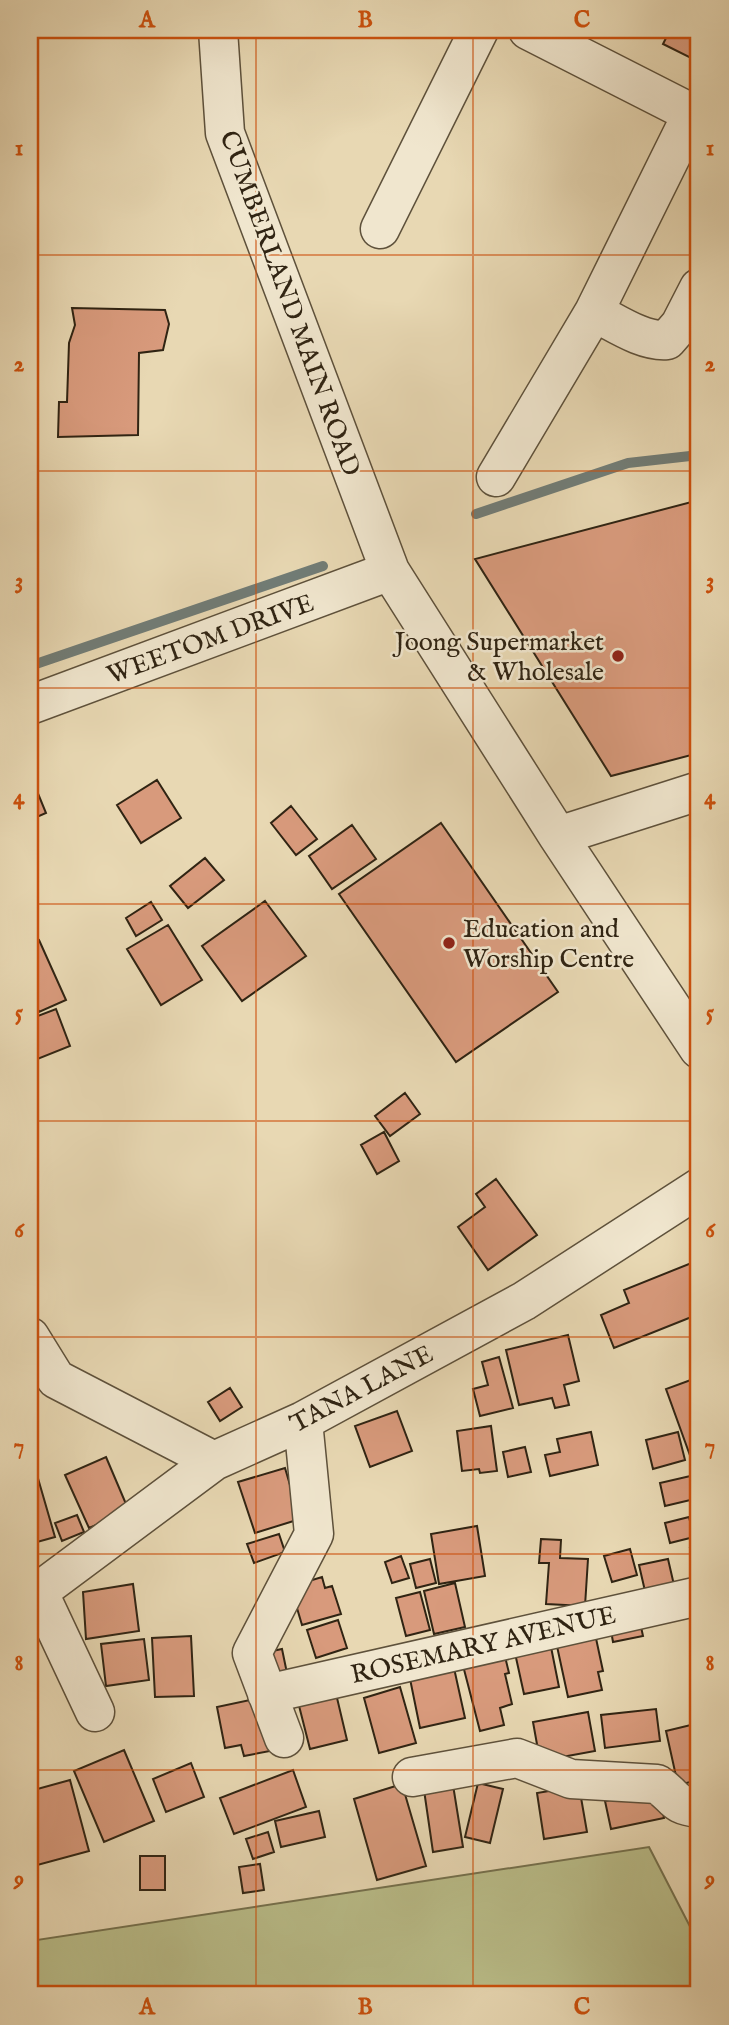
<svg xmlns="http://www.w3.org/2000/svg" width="729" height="2025" font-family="'IM FELL English',serif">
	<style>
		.green { fill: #babe8a; stroke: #75714e; stroke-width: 2 }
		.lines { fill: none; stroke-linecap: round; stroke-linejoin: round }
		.stream { stroke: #717c76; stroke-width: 10 }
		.building { fill: #d89a7c; stroke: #302413; stroke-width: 2 }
		.minor-casing { stroke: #5e513b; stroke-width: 41 }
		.minor { stroke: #f0e6ce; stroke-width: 38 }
		.grid { fill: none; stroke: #cc510d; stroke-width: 2; stroke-opacity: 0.55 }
		.poi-dot { fill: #8f2418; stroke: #f0e6ce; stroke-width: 2.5 }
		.labels { text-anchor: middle; stroke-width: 5; stroke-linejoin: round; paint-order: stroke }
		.street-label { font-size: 26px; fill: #302413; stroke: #f0e6ce }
		.poi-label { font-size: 26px; fill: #302413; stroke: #f0e6ce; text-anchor: end }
		.neatline { fill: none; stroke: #cc510d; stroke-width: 2.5 }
		.grid-label { font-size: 23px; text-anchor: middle; font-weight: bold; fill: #cc510d }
	</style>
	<rect width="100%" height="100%" fill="#e8d8b3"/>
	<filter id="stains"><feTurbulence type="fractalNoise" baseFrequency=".00286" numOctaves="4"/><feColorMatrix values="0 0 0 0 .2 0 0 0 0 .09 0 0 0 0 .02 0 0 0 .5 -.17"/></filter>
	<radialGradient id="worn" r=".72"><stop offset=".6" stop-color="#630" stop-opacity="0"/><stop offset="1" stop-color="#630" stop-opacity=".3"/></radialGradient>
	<!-- green -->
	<path class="green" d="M649 1847 699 1944V1995H30V1941Z"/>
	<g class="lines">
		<!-- stream -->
		<path class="stream" d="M476 514 628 463 699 455
			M30 666 323 566"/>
	</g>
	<!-- building -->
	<path class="building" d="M670 30H699V62L663 44Z
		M72 308 165 310 169 324 163 350 139 353 138 435 58 437 59 402H67L69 343 75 325Z
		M699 500V753L611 776 475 559Z
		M30 774 46 813 30 820Z
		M157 780 181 818 141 843 117 805Z
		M291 806 317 839 296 855 271 823Z
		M441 823 558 992 456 1062 339 894Z
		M352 825 376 859 332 889 309 856Z
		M205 858 224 880 188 908 170 886Z
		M265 901 306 956 242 1001 202 946Z
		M151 902 162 920 136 936 126 918Z
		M168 925 202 980 161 1005 127 949Z
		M39 940 66 1000 39 1012 30 992V944Z
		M56 1009 70 1046 35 1060 30 1045V1019Z
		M405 1093 420 1114 390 1136 375 1116Z
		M384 1132 399 1161 377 1174 361 1145Z
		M496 1179 537 1235 488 1270 458 1227 485 1207 476 1194Z
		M699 1260V1314L614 1348 601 1315 629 1303 624 1290Z
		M568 1335 579 1381 564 1385 569 1405 555 1408 552 1398 519 1405 506 1350Z
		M499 1357 513 1408 480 1416 473 1389 488 1385 482 1362Z
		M699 1377V1458L692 1461 666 1389Z
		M230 1388 242 1407 220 1421 208 1402Z
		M397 1411 412 1451 370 1467 355 1426Z
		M491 1426 497 1471 480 1473 479 1469 462 1471 457 1431Z
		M591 1432 598 1465 550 1476 545 1455 560 1452 557 1439Z
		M678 1432 685 1460 653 1469 646 1440Z
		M525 1447 531 1472 508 1477 503 1452Z
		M106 1457 129 1511 89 1528 65 1475Z
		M35 1468 55 1537 30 1544V1470Z
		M285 1468 300 1519 255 1533 238 1482Z
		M699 1474V1498L665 1506 660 1483Z
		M77 1515 84 1532 62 1541 55 1523Z
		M689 1517 694 1537 670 1543 665 1523Z
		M477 1526 485 1576 439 1584 431 1534Z
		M279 1534 285 1552 254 1563 247 1544Z
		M541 1539 561 1540 560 1558 588 1559 585 1606 546 1604 549 1563H539Z
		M699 1545V1565L696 1566 690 1548Z
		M630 1549 637 1575 612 1582 604 1556Z
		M401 1556 409 1578 392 1583 385 1562Z
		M430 1559 436 1583 416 1588 410 1564Z
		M668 1559 674 1585 645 1591 639 1565Z
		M322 1577 325 1588 332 1586 341 1614 302 1625 294 1598 299 1584Z
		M455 1583 465 1627 434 1634 424 1591Z
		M133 1584 139 1631 86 1639 83 1592Z
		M420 1592 430 1630 406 1636 396 1598Z
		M638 1613 643 1636 613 1642 609 1619Z
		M338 1620 347 1648 316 1658 307 1630Z
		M594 1629 603 1671 598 1672 602 1690 568 1697 555 1637Z
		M191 1636 194 1696 155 1697 152 1638Z
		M549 1637 559 1687 524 1694 513 1644Z
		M144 1639 149 1680 106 1686 101 1644Z
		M502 1644 509 1673 505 1674 512 1704 500 1708 504 1725 480 1731 460 1654Z
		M282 1649 288 1678 265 1683 258 1654Z
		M452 1659 465 1718 420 1728 408 1669Z
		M333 1681 347 1740 310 1749 295 1690Z
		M400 1687 416 1743 379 1753 364 1698Z
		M260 1698 270 1751 244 1756 241 1745 225 1748 217 1707Z
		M656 1709 660 1741 605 1748 601 1715Z
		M588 1712 595 1751 540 1761 533 1722Z
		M699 1723V1780L678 1785 666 1731Z
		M124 1750 154 1821 104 1842 74 1771Z
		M191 1763 204 1797 166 1812 153 1779Z
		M293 1770 306 1807 234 1834 220 1798Z
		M70 1780 89 1851 30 1867V1791Z
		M478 1783 503 1789 490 1843 465 1837Z
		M402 1784 426 1866 377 1880 354 1799Z
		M453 1785 463 1847 433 1852 424 1790Z
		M579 1786 587 1832 544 1839 537 1793Z
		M659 1790 664 1818 611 1829 605 1801Z
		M319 1811 325 1837 281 1847 275 1821Z
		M268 1832 274 1852 253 1859 246 1839Z
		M140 1856H165V1890H140Z
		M260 1864 264 1890 243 1893 239 1867Z"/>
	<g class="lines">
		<defs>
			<path id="minor" d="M218 30 225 133 390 571 558 836 699 1049
				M528 30 699 117
				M380 229 479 30
				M594 312C616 323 643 342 667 340L680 325 699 288
				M496 477 594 312 692 114
				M30 705 390 571
				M558 836 699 791
				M30 1337 56 1379 214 1461
				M39 1593 95 1712
				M30 1598 214 1461 303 1421 524 1301 699 1188
				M267 1694 699 1596
				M284 1738 252 1653 314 1534 303 1421
				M412 1777 517 1758 571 1779 657 1784C677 1797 671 1805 699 1808"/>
		</defs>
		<!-- minor casing -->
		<use href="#minor" class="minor-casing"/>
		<!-- minor -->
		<use href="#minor" class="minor"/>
	</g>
	<!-- grid -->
	<path class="grid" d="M256 30V1995M473 30V1995M30 255H699M30 471H699M30 688H699M30 904H699M30 1121H699M30 1337H699M30 1554H699M30 1770H699"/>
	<!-- markers -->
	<g class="poi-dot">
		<circle cx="618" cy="656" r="7"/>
		<circle cx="449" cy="943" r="7"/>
	</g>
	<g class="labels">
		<!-- street labels -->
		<g class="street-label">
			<text transform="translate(291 303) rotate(70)" y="9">CUMBERLAND MAIN ROAD</text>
			<text transform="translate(210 638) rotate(-20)" y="9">WEETOM DRIVE</text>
			<text transform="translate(361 1388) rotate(-28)" y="9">TANA LANE</text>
			<text transform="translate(483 1644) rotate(-13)" y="9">ROSEMARY AVENUE</text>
		</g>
		<!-- poi labels -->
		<g class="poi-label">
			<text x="604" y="650">Joong Supermarket<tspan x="604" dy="30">&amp; Wholesale</tspan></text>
			<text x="463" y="937" text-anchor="start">Education and<tspan x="463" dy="30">Worship Centre</tspan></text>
		</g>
	</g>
	<!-- margin -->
	<rect width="729" height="2025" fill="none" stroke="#e8d8b3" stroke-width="77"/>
	<rect x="38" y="38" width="652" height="1948" class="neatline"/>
	<g class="grid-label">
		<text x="147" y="27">A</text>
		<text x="365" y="27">B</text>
		<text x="582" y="27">C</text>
		<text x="19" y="155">1</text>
		<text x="710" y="155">1</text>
		<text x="19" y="371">2</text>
		<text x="710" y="371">2</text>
		<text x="19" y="588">3</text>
		<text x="710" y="588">3</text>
		<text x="19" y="804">4</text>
		<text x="710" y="804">4</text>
		<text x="19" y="1020">5</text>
		<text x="710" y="1020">5</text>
		<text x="19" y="1237">6</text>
		<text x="710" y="1237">6</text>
		<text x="19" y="1453">7</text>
		<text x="710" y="1453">7</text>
		<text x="19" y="1670">8</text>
		<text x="710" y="1670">8</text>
		<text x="19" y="1886">9</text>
		<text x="710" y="1886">9</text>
		<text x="147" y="2014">A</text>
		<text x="365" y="2014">B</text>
		<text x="582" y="2014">C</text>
	</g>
	<rect width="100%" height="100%" filter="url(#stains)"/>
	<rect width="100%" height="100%" fill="url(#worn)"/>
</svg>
